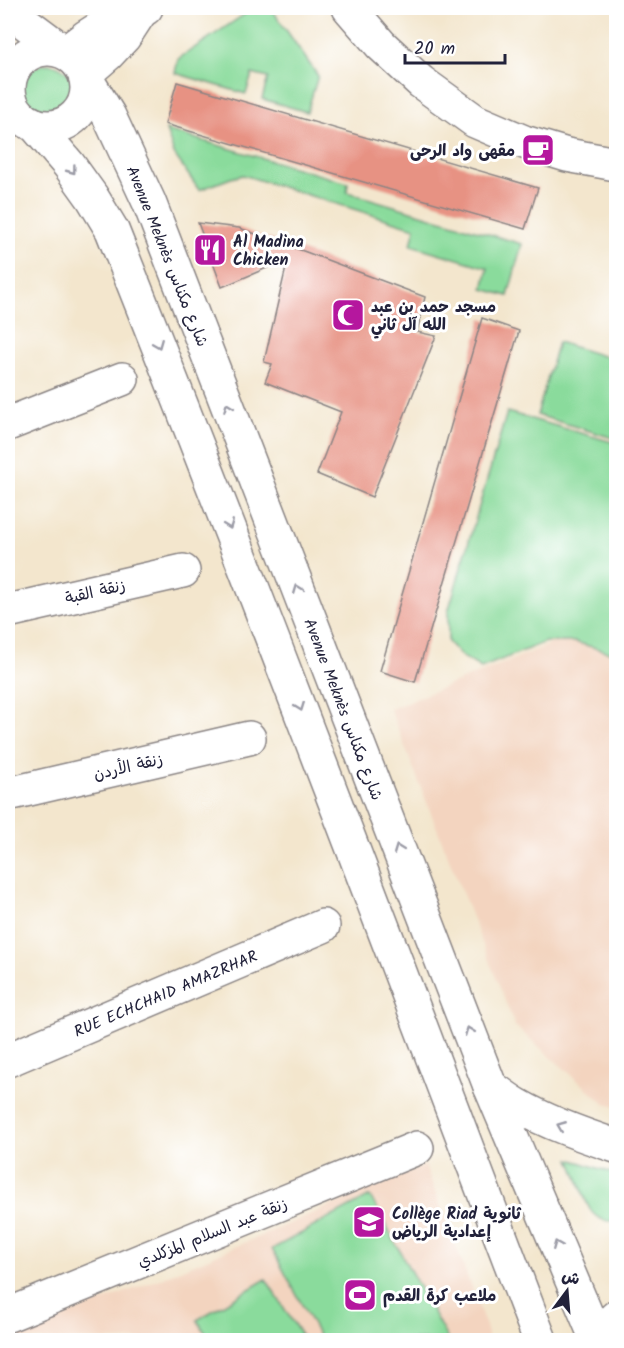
<svg xmlns="http://www.w3.org/2000/svg" width="624" height="1348" font-family="Kalam,'Playpen Sans Arabic',sans-serif">
	<style>
		.built { fill: #f3d4bf }
		.green { fill: #8adb9c; stroke: #567e6c; stroke-width: 1.5 }
		.building { fill: #e79283 }
		.lines { fill: none; stroke-linecap: round; stroke-linejoin: round }
		.minor-casing { stroke: #8a8484; stroke-width: 36 }
		.major-casing { stroke: #8a8484; stroke-width: 36 }
		.minor { stroke: #fff; stroke-width: 33 }
		.major { stroke: #fff; stroke-width: 33 }
		.oneway { stroke: #9c9ca7 }
		.labels { text-anchor: middle; stroke-width: 6; stroke-linejoin: round; paint-order: stroke }
		.poi-label { font-size: 16px; font-weight: bold; fill: #22223b; stroke: #fff; text-anchor: start }
		.street-label { font-size: 16px; fill: #22223b; stroke: #fff }
	</style>
	<rect width="100%" height="100%" fill="#fff"/>
	<filter id="ink" filterUnits="userSpaceOnUse"><feTurbulence type="fractalNoise" baseFrequency=".0167" numOctaves="2"/><feDisplacementMap in="SourceGraphic" scale="12" xChannelSelector="R" yChannelSelector="G"/><feConvolveMatrix kernelMatrix="1 2 1 2 8 2 1 2 1" color-interpolation-filters="sRGB"/></filter>
	<filter id="wash" filterUnits="userSpaceOnUse"><feTurbulence type="fractalNoise" baseFrequency=".008" numOctaves="4" result="noise"/><feDisplacementMap in="SourceGraphic" scale="24" xChannelSelector="R" yChannelSelector="G"/><feGaussianBlur stdDeviation="1.35" result="paint"/><feColorMatrix in="noise" values="0 0 0 0 0 0 0 0 0 0 0 0 0 0 0 0 0 1.4 0 .05"/><feComposite in="paint" operator="in"/></filter>
	<g filter="url(#wash)">
		<rect width="100%" height="100%" fill="#f3e6cd"/>
		<!-- built -->
		<path class="built" d="M616 567V1107L605 1104 515 1026 390 709 546 646Z
			M425 1165 486 1326 489 1340H8V1337L160 1279Z"/>
		<!-- green -->
		<path class="green" d="M254 8H271L318 76 307 112 262 99 268 78 252 74 246 94 175 73 178 59Z
			M23 89a25 25 0 1 1 50 0a25 25 0 1 1-50 0Z
			M166 130 348 183 347 192 522 244 508 296 483 289 488 268 411 245 415 228 243 175 231 178 199 190 174 154Z
			M558 342 616 360V439L537 415Z
			M507 412 616 443V654L575 642H545L481 668 461 656 448 642V612Z
			M570 1159 616 1174V1221C594 1223 588 1209 582 1190 578 1179 574 1169 570 1159Z
			M370 1196 448 1340H321L272 1249Z
			M266 1279 304 1340H210L197 1320Z"/>
		<g id="blocks">
			<!-- building -->
			<path class="building" d="M177 82 538 188 525 229 165 124Z
				M198 223 239 228 306 252 425 297 417 332 436 336 372 497 317 474 341 412 265 382 272 364 264 362 288 259 222 287Z
				M482 318 519 331 415 682 380 671Z"/>
		</g>
	</g>
	<g filter="url(#ink)">
		<use href="#blocks" fill-opacity="0" stroke="#8a8484" stroke-width="1.5"/>
		<g class="lines">
			<defs>
				<g id="minor">
					<path d="M349 8 381 45 421 82 475 121 524 142 567 155 616 164"/>
					<path d="M8 10 63 51"/>
					<circle cx="48" cy="88" r="39"/>
					<path d="M67 53C80 40 93 31 110 23 122 17 135 15 146 8"/>
					<path d="M85 74 108 54 124 37 141 11"/>
					<path d="M87 80 109 116 149 202 490 1086 597 1340"/>
					<path d="M35 125 69 165 92 197 112 230C259 598 399 970 540 1340"/>
					<path d="M8 424 122 379"/>
					<path d="M8 611 183 571"/>
					<path d="M8 794 249 738"/>
					<path id="s1" d="M8 1060 323 926"/>
					<path d="M8 1315 417 1148"/>
				</g>
				<path id="major" d="M490 1086C498 1092 507 1099 517 1105 548 1123 582 1135 616 1146
					M593 1340 616 1317"/>
			</defs>
			<!-- minor casing -->
			<use href="#minor" class="minor-casing"/>
			<!-- major casing -->
			<use href="#major" class="major-casing"/>
			<!-- minor -->
			<use href="#minor" class="minor"/>
			<!-- major -->
			<use href="#major" class="major"/>
		</g>
		<!-- one-way arrows -->
		<defs><path id="oneway-chevron" d="M-2-3.5L2.5 0L-2 3.5" fill="none" stroke-width="1.6" stroke-linecap="round" stroke-linejoin="round" transform="scale(1.5)"/></defs>
		<g class="oneway">
			<use href="#oneway-chevron" transform="translate(72 170) rotate(53)"/>
			<use href="#oneway-chevron" transform="translate(158 344) rotate(68)"/>
			<use href="#oneway-chevron" transform="translate(228 407) rotate(-111)"/>
			<use href="#oneway-chevron" transform="translate(229 525) rotate(69)"/>
			<use href="#oneway-chevron" transform="translate(298 589) rotate(-111)"/>
			<use href="#oneway-chevron" transform="translate(300 707) rotate(69)"/>
			<use href="#oneway-chevron" transform="translate(398 849) rotate(-111)"/>
			<use href="#oneway-chevron" transform="translate(469 1031) rotate(-111)"/>
			<use href="#oneway-chevron" transform="translate(561 1126) rotate(-158)"/>
			<use href="#oneway-chevron" transform="translate(557 1245) rotate(-112)"/>
		</g>
	</g>
	<!-- icons -->
	<defs>
		<symbol id="cafe-square" viewBox="-11 -11 22 22"><rect x="-9" y="-9" width="18" height="18" rx="4" fill="#b5179e" stroke="#fff"/><path d="M-5.5-4.5H6V0H3Q3 3.5 0 3.5H-2.5Q-5.5 3.5-5.5 0ZM3-3.2v2h1.7v-2ZM-6 4.5H4V6H-6Z" fill="#fff"/></symbol>
		<symbol id="restaurant-square" viewBox="-11 -11 22 22"><rect x="-9" y="-9" width="18" height="18" rx="4" fill="#b5179e" stroke="#fff"/><path d="M-5-6h1v4h1v-4h1v4h1v-4h1v5L-1.5 .5V6h-2V.5L-5-1ZM5-6V6H3V1.5H1.5Q1.5-4 5-6Z" fill="#fff"/></symbol>
		<symbol id="mosque-square" viewBox="-11 -11 22 22"><rect x="-9" y="-9" width="18" height="18" rx="4" fill="#b5179e" stroke="#fff"/><path d="M3.5-4.9A6 6 0 1 0 3.5 4.9A5 5 0 1 1 3.5-4.9Z" fill="#fff"/></symbol>
		<symbol id="university-square" viewBox="-11 -11 22 22"><rect x="-9" y="-9" width="18" height="18" rx="4" fill="#b5179e" stroke="#fff"/><path d="M0-5L7-2L0 1L-7-2ZM-4 1L0 2.5L4 1V4Q0 6-4 4Z" fill="#fff"/></symbol>
		<symbol id="stadium-square" viewBox="-11 -11 22 22"><rect x="-9" y="-9" width="18" height="18" rx="4" fill="#b5179e" stroke="#fff"/><path d="M0-5a6.5 5 0 1 0 0 10a6.5 5 0 1 0 0-10ZM-3.5-1.8h7v3.6h-7Z" fill="#fff"/></symbol>
	</defs>
	<g fill-rule="evenodd">
		<use href="#cafe-square" x="519" y="131" width="38" height="38"/>
		<use href="#restaurant-square" x="191" y="231" width="38" height="38"/>
		<use href="#mosque-square" x="329" y="296" width="38" height="38"/>
		<use href="#university-square" x="350" y="1203" width="38" height="38"/>
		<use href="#stadium-square" x="341" y="1276" width="38" height="38"/>
	</g>
	<g class="labels">
		<!-- poi labels -->
		<g class="poi-label">
			<text x="515" y="156" text-anchor="end">مقهى واد الرحى</text>
			<text x="233" y="247">Al Madina<tspan x="233" dy="18">Chicken</tspan></text>
			<text x="371" y="312">مسجد حمد بن عبد<tspan x="371" dy="18">الله آل ثاني</tspan></text>
			<text x="392" y="1219">Collège Riad ثانوية<tspan x="392" dy="18">إعدادية الرياض</tspan></text>
			<text x="383" y="1301">ملاعب كرة القدم</text>
		</g>
		<!-- street labels -->
		<g class="street-label">
			<text transform="translate(168 256) rotate(68)" y="6">Avenue Meknès شارع مكناس</text>
			<text transform="translate(95 591) rotate(-13)" y="6">زنقة القبة</text>
			<text transform="translate(344 709) rotate(69)" y="6">Avenue Meknès شارع مكناس</text>
			<text transform="translate(128 766) rotate(-13)" y="6">زنقة الأردن</text>
			<text dy="6" stroke="none"><textPath href="#s1" startOffset="171">RUE ECHCHAID AMAZRHAR</textPath></text>
			<text transform="translate(212 1232) rotate(-22)" y="6">زنقة عبد السلام المزكلدي</text>
		</g>
	</g>
	<!-- margin -->
	<rect width="624" height="1348" fill="none" stroke="#fff" stroke-width="30"/>
	<!-- north arrow -->
	<g transform="translate(567 1291) rotate(16)" stroke="#ffffff" stroke-width="4.5" paint-order="stroke">
	<path d="M0-4.5L10 22L0 15L-10 22Z" fill="#22223b"/>
	<text y="-9" font-size="16" font-weight="bold" text-anchor="middle" fill="#22223b">ش</text>
	</g>
	<!-- scale -->
	<path d="M405 54v9h100v-9" fill="none" stroke="#22223b" stroke-width="3"/>
	<text x="414" y="54" font-size="18" fill="#22223b" stroke="#ffffff" stroke-width="4.5" paint-order="stroke">20 m</text>
</svg>
